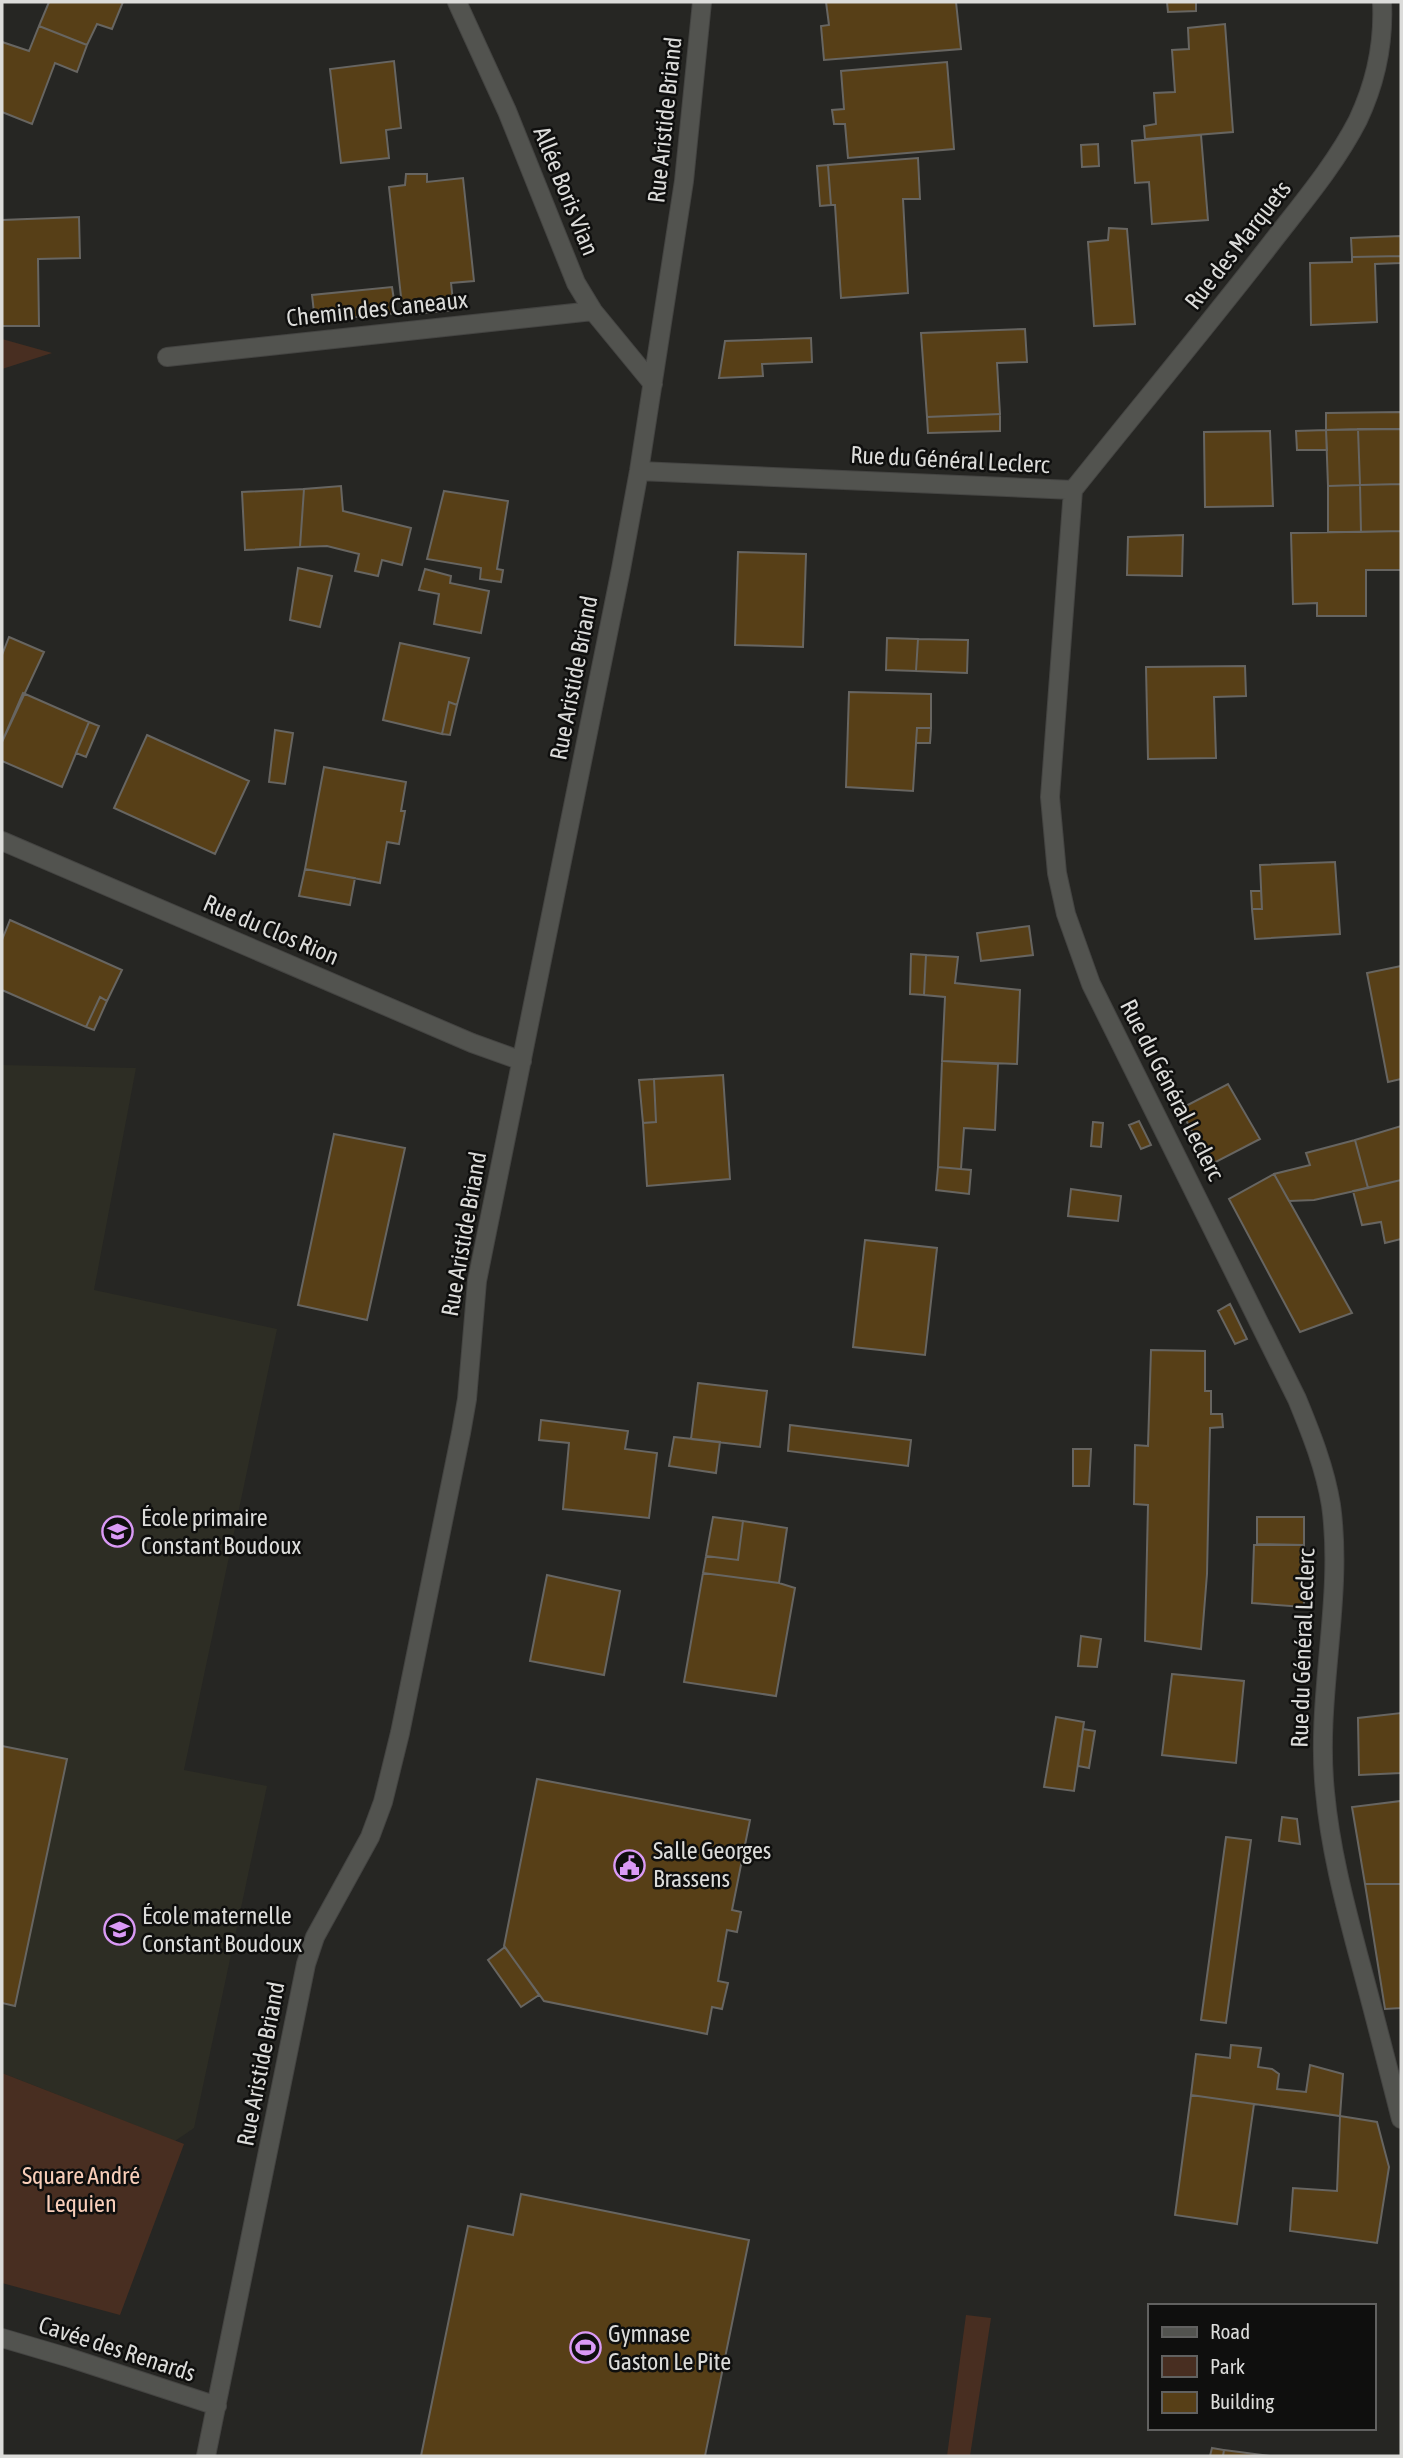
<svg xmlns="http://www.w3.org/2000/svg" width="1403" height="2458" font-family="'Asap Condensed',sans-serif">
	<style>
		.built { fill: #2d2d24 }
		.green { fill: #482e21 }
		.building { fill: #573f17; stroke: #676561; stroke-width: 2 }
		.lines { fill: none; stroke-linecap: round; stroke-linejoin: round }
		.minor-casing { stroke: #444442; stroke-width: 20 }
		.minor { stroke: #52534f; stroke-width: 18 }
		.labels { text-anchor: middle; stroke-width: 5; stroke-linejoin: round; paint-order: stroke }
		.street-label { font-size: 24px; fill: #dcdcda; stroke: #0f0f0e }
		.poi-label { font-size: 24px; fill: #dcdcda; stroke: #0f0f0e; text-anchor: start }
		.park-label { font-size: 24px; fill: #f9ceb9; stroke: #0f0f0e }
	</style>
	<rect width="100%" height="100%" fill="#262623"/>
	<!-- built -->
	<path class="built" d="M2 1065 136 1068 94 1290 277 1329 184 1770 267 1786 194 2128 175 2141 2 2073Z"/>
	<!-- green -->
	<path class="green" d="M2 339 52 353 2 369Z
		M2 2073 184 2144 120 2315 2 2283Z
		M966 2315 991 2318 970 2456H947Z"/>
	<!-- building -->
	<path class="building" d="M49 2H123L112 29 97 24 87 45 39 26Z
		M826 2H956L961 49 824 60 821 26 829 25Z
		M1167 2H1196V11L1168 12Z
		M1225 24 1233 132 1145 139 1144 126 1156 124 1154 93 1175 92 1172 50 1189 49 1188 28Z
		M39 26 87 45 77 72 55 63 32 124 2 112V42L29 51Z
		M394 61 401 128 386 130 389 158 341 163 330 69Z
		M947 62 954 149 848 158 845 124H834L832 110 844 109 841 71Z
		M1201 135 1208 220 1152 224 1149 182 1135 183 1132 141Z
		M1098 144 1099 166 1082 167 1081 145Z
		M918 158 920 199H903L908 293 841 298 835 205H831L828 165Z
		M828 165 831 205 820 206 817 166Z
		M406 174H427V182L463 178 474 281 451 283 454 310 403 315 389 187 405 185Z
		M79 217 80 258 38 259 39 326H2V220Z
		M1109 228 1127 229 1135 324 1094 326 1088 242 1108 240Z
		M1401 236V256L1352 257 1351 238Z
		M1401 256V263L1375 264 1377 322 1311 325 1310 263 1352 262V257Z
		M392 287 396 313 315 321 312 295Z
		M1025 329 1027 362 997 363 1000 414 927 417 921 333Z
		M811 338 812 362 762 364 763 376 719 378 725 341Z
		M1401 412V429L1326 430V413Z
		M1000 414V431L928 433 927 417Z
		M1358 429 1360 485 1328 486 1326 430Z
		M1358 429H1401V484L1360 485Z
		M1326 430 1327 450H1297L1296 431Z
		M1270 431 1273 506 1205 507 1204 432Z
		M1401 484V531L1361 532 1360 485Z
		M1360 485 1361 532H1328V486Z
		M341 486 343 511 411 528 402 565 382 560 378 576 355 571 359 554 327 546 300 547 304 489Z
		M304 489 300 547 245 550 242 492Z
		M444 491 508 501 497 569 503 570 501 582 480 579 481 568 427 559Z
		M1401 531V570H1366V616H1317V603L1293 604 1291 533Z
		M1183 535 1182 576 1127 575 1128 537Z
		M738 552 806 554 803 647 735 645Z
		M298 568 332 576 320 627 290 620Z
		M425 569 451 576 450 583 489 591 481 633 434 624 439 594 419 590Z
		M9 637 44 652 2 742V655Z
		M887 638 918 639 916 671 886 670Z
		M918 639 968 640 967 673 916 671Z
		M400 643 469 658 457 705 449 702 442 734 383 720Z
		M1245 666 1246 696 1214 697 1216 758 1148 759 1146 667Z
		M849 692 931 694V728H917L913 791 846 787Z
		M23 693 89 722 62 787 2 761V742Z
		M449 702 457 705 450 735 442 734Z
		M89 722 99 726 86 757 76 753Z
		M917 728H931L930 743H916Z
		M275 730 293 733 285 784 269 782Z
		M147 735 249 781 215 854 114 808Z
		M324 767 406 782 401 811H405L399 844 387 842 380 883 305 869Z
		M1335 862 1340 934 1255 939 1252 909H1262L1260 865Z
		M305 869 355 878 350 905 299 896Z
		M1251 891H1261L1262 909H1252Z
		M10 920 122 970 107 1001 100 997 86 1027 2 990V940Z
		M1029 926 1033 955 981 961 977 933Z
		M911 954 926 955 924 995 910 994Z
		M926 955 958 957 955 983 1020 990 1017 1064 942 1061 945 997 924 995Z
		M1401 966V1079L1388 1082 1367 973Z
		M100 997 107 1001 94 1030 86 1027Z
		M942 1061 998 1064 995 1130 964 1128 961 1169 938 1167Z
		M723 1075 730 1179 647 1186 643 1123 656 1122 654 1079Z
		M654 1079 656 1122 643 1123 639 1080Z
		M1228 1084 1260 1139 1210 1165 1180 1109Z
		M1139 1121 1151 1145 1141 1149 1129 1125Z
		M1093 1122 1103 1123 1101 1147 1091 1146Z
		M1401 1126V1180L1368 1188 1355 1140Z
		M334 1134 405 1148 367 1320 298 1305Z
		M1355 1140 1368 1188 1314 1200 1289 1201 1274 1174 1310 1165 1306 1153Z
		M938 1167 971 1170 969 1194 936 1190Z
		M1274 1174 1352 1313 1300 1332 1229 1199Z
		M1401 1180V1239L1385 1243 1381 1222 1362 1225 1353 1191Z
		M1071 1189 1121 1196 1118 1221 1068 1216Z
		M865 1240 937 1248 925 1355 853 1347Z
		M1230 1304 1247 1339 1235 1344 1218 1311Z
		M1151 1350 1205 1351V1391H1211V1414H1222L1223 1427 1210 1428 1207 1574 1201 1649 1145 1641 1148 1505 1134 1504 1135 1445 1148 1446Z
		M698 1383 767 1391 760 1447 691 1439Z
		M541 1420 628 1431 625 1449 657 1453 649 1518 563 1509 569 1443 539 1440Z
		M790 1425 911 1440 908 1466 788 1451Z
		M674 1437 720 1442 716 1473 669 1466Z
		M1073 1449H1091L1089 1486H1073Z
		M713 1517 743 1521 738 1560 706 1556Z
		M1257 1517H1304V1545L1257 1544Z
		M743 1521 787 1528 779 1583 703 1573 706 1556 738 1560Z
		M1254 1545H1304V1607L1252 1603Z
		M703 1573 779 1583 795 1588 776 1696 684 1682Z
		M547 1575 620 1591 604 1675 530 1661Z
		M1081 1636 1101 1639 1097 1667 1078 1666Z
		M1172 1674 1244 1681 1236 1763 1162 1755Z
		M1401 1713V1773L1359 1775 1358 1718Z
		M1056 1717 1084 1722 1074 1791 1044 1787Z
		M1083 1729 1095 1731 1089 1768 1078 1766Z
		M2 1746 67 1759 15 2006 2 2003Z
		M537 1779 750 1820 732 1910 741 1912 737 1932 727 1930 718 1981 728 1983 722 2009 712 2007 707 2034 544 2001 504 1946Z
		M1401 1801V1884H1365L1352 1807Z
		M1282 1817 1297 1819 1300 1844 1279 1841Z
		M1226 1837 1251 1840 1226 2023 1201 2020Z
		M1365 1884H1401V2008L1385 2009Z
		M505 1947 539 1995 521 2007 488 1960Z
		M1231 2045 1261 2048 1258 2067 1272 2069 1279 2074 1277 2089 1306 2092 1310 2065 1343 2074 1340 2116 1191 2095 1196 2054 1230 2058Z
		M1191 2095 1254 2104 1237 2224 1175 2215Z
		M1340 2116 1377 2122 1389 2167 1377 2243 1290 2231 1293 2188 1337 2191Z
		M521 2194 749 2240 705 2456H421L468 2226 513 2235Z
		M1212 2448 1224 2450 1223 2456H1210Z
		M1224 2450 1270 2456H1223Z"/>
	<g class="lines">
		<defs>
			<path id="minor" d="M457 2 507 111 576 283 593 311 653 384
				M167 357 593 311
				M639 471 1073 490
				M1073 490 1050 797 1057 873 1066 914 1091 984 1297 1399C1311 1433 1325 1468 1331 1505 1344 1599 1315 1697 1325 1792 1330 1847 1344 1901 1358 1954 1373 2009 1387 2064 1401 2119
				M1073 490C1137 410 1203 331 1266 250 1298 208 1334 167 1358 120 1376 82 1384 43 1382 2
				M2 841 472 1043 522 1061
				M2 2338 70 2358 217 2406
				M206 2456 306 1964 315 1937 370 1837 383 1802 400 1733 461 1433 467 1399 477 1281 621 569 639 471 684 181 702 2"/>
		</defs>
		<!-- minor casing -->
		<use href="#minor" class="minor-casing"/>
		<!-- minor -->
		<use href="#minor" class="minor"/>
	</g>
	<!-- icons -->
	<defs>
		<symbol id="school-ring" viewBox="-11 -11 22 22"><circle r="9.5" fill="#0f0f0e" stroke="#da9af6" stroke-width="1.5"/><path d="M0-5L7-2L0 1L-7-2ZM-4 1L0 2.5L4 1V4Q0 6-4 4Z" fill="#da9af6"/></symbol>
		<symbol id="civic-ring" viewBox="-11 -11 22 22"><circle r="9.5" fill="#0f0f0e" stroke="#da9af6" stroke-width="1.5"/><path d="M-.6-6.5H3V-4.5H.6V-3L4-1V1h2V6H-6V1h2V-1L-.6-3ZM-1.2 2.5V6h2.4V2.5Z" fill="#da9af6"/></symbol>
		<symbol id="stadium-ring" viewBox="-11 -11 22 22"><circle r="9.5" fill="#0f0f0e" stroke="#da9af6" stroke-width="1.5"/><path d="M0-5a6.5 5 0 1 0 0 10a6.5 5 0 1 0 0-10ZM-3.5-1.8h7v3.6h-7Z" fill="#da9af6"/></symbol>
	</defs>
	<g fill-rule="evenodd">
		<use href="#school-ring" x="100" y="1514" width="35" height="35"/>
		<use href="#civic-ring" x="612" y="1848" width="35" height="35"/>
		<use href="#school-ring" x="102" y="1912" width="35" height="35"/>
		<use href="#stadium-ring" x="568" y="2330" width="35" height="35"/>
	</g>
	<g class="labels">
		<!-- street labels -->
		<g class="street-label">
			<text transform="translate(665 120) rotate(-84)" y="8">Rue Aristide Briand</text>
			<text transform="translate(566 191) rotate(68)" y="8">Allée Boris Vian</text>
			<text transform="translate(1238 245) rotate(-52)" y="8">Rue des Marquets</text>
			<text transform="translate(377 309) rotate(-6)" y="8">Chemin des Caneaux</text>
			<text transform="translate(950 460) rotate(3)" y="8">Rue du Général Leclerc</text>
			<text transform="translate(574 678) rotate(-79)" y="8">Rue Aristide Briand</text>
			<text transform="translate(271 930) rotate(23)" y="8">Rue du Clos Rion</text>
			<text transform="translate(1172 1090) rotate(63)" y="8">Rue du Général Leclerc</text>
			<text transform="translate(464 1234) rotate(-80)" y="8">Rue Aristide Briand</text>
			<text transform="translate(1303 1648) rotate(-88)" y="8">Rue du Général Leclerc</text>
			<text transform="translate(261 2064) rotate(-79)" y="8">Rue Aristide Briand</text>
			<text transform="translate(117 2349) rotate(18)" y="8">Cavée des Renards</text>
		</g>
		<!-- poi labels -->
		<g class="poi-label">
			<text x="141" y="1526">École primaire<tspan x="141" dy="28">Constant Boudoux</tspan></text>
			<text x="653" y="1859">Salle Georges<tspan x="653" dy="28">Brassens</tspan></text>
			<text x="142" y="1924">École maternelle<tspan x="142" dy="28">Constant Boudoux</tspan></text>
			<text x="608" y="2342">Gymnase<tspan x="608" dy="28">Gaston Le Pite</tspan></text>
		</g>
		<!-- park labels -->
		<g class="park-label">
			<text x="81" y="2184">Square André<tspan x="81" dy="28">Lequien</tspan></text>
		</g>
	</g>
	<!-- border -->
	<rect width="1403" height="2458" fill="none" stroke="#dcdcda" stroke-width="7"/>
	<!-- legend -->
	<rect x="1148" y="2304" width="228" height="126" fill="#0f0f0e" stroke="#616160" stroke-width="2"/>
	<rect x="1162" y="2327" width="35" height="10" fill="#52534f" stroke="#616160" stroke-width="2"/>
	<text x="1210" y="2339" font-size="21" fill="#dcdcda">Road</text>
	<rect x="1162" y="2356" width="35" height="21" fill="#482e21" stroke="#616160" stroke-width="2"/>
	<text x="1210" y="2374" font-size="21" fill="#dcdcda">Park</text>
	<rect x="1162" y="2392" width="35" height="21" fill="#573f17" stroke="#616160" stroke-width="2"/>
	<text x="1210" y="2409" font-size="21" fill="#dcdcda">Building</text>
</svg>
